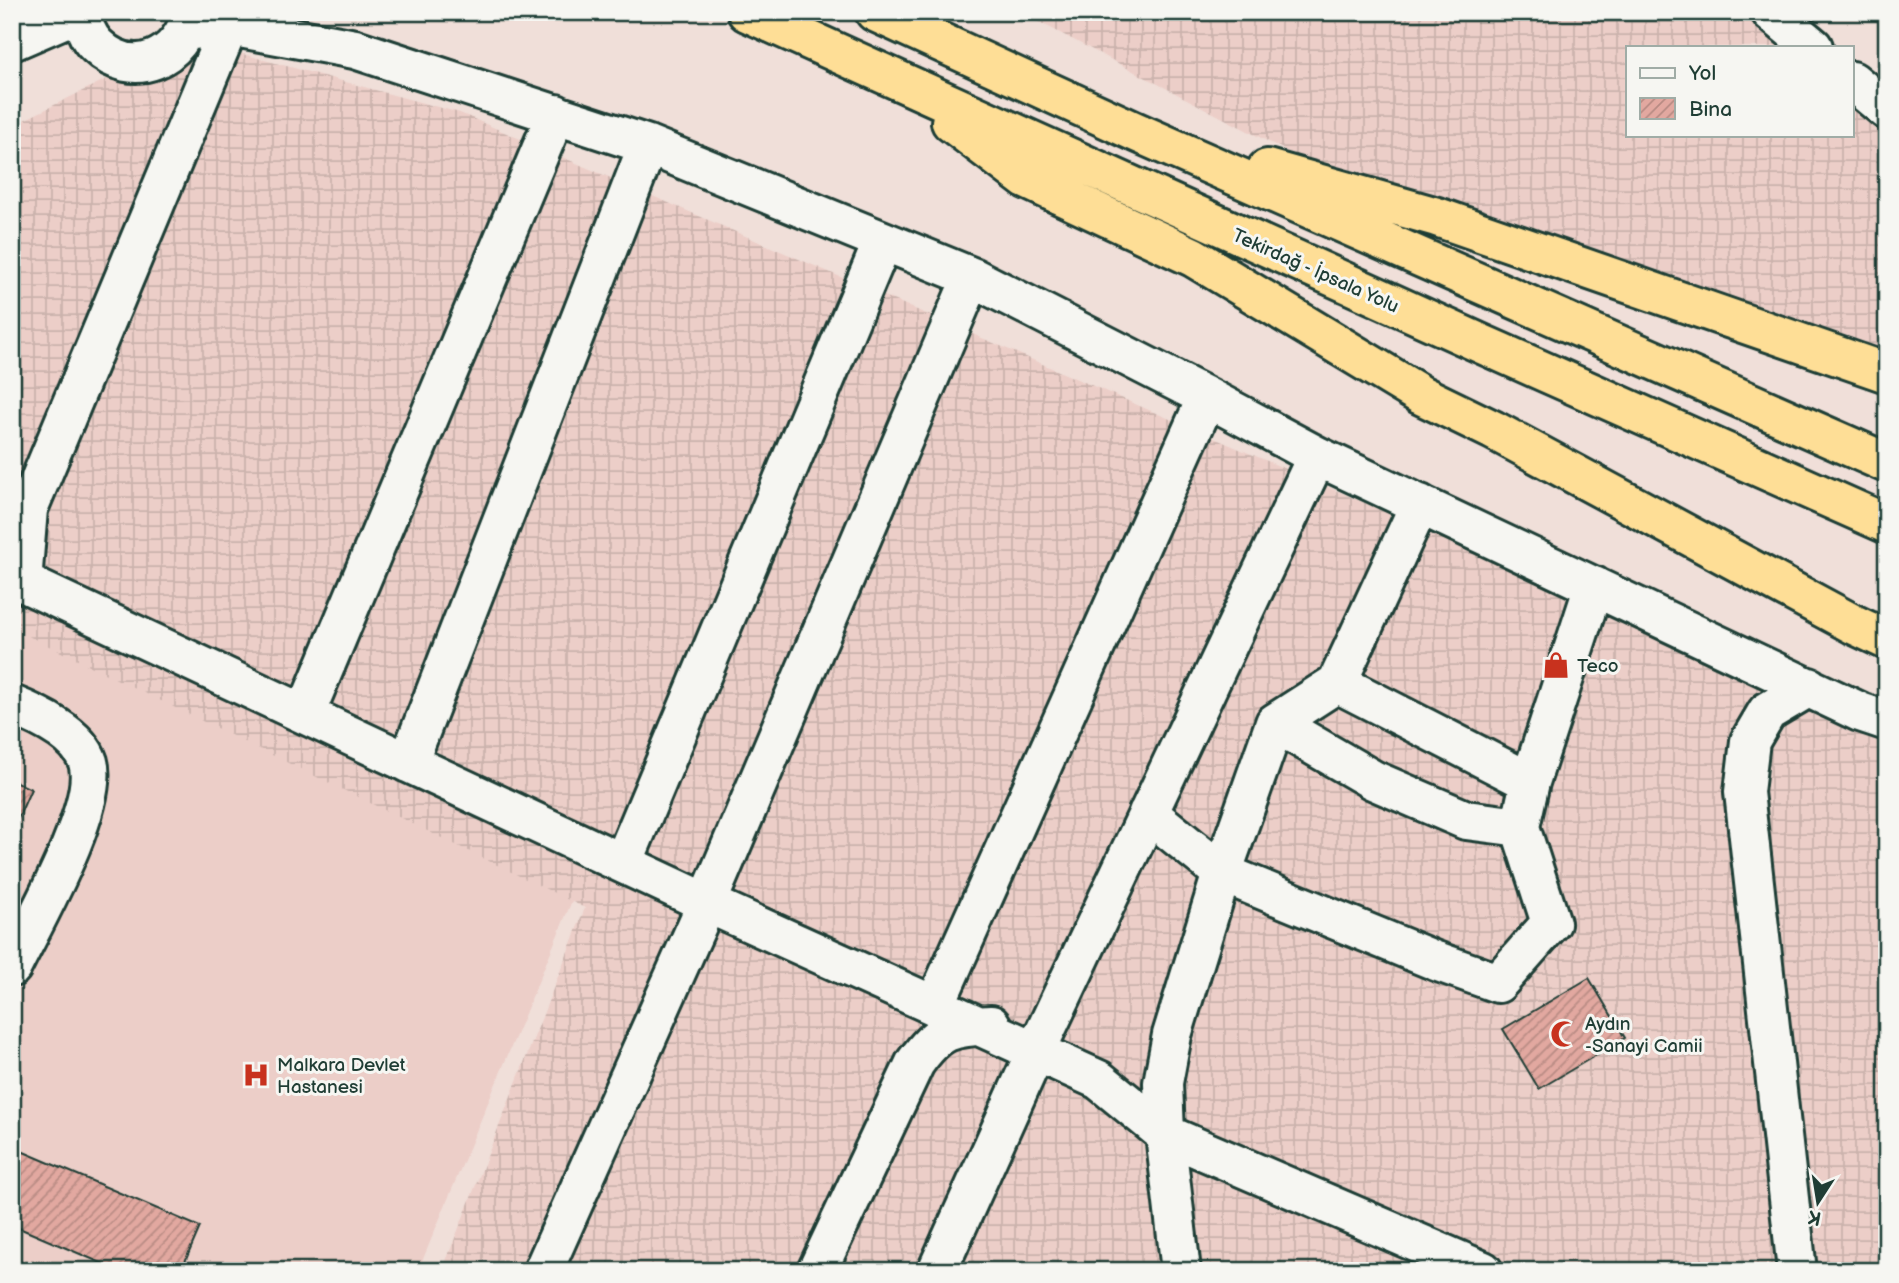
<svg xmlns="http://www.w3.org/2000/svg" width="1899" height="1283" font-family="'Balsamiq Sans',sans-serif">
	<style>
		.built { fill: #eccec8 }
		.industrial { fill: url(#industrial-grid) }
		.building { fill: url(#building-hatch); stroke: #1f3d34; stroke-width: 2 }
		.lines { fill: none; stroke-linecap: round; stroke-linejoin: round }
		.minor-casing { stroke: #1f3d34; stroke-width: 44 }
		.highway-casing { stroke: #1f3d34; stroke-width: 44 }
		.minor { stroke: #f6f6f2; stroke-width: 38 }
		.highway { stroke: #fede96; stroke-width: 38 }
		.labels { text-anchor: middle; stroke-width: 6; stroke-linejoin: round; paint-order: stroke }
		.street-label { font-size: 19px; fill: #1f3d34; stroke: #f6f6f2 }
		.poi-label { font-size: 19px; fill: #1f3d34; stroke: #f6f6f2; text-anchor: start }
	</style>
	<defs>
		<pattern id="industrial-grid" width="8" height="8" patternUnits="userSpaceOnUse" patternTransform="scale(1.75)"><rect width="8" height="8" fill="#eccec8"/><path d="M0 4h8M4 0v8" fill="none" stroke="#cab2ac"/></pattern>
		<pattern id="building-hatch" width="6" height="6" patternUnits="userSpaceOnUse" patternTransform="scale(1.75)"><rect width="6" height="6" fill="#e2a8a0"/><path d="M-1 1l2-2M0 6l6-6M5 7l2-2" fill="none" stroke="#b78a83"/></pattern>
	</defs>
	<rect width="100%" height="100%" fill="#f0dfd9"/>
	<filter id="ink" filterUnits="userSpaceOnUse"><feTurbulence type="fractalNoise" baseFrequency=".0143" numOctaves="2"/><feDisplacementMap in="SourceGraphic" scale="14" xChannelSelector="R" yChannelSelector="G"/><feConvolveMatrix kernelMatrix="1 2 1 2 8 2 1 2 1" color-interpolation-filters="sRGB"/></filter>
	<g filter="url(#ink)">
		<!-- built -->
		<path class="built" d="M12 606 581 879 418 1271H12Z"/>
		<!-- industrial -->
		<path class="industrial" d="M1020 12H1748L1789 47H1628V135H1852V101L1887 131V358L1319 168Z
			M187 39 460 113 1887 728V1271H442L585 908 12 628V126Z"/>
		<!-- building -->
		<path class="building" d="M12 780 31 789 12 832Z
			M1589 978 1625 1038 1539 1089 1503 1029Z
			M12 1147 200 1227 181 1271H120L12 1225Z"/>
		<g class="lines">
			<defs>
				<path id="minor" d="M81 12C84 25 87 37 97 46 133 81 183 58 191 12
					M1771 12 1813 47
					M186 31 229 26 355 49 648 145 972 277 1207 397 1317 456 1860 712 1887 721
					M12 41 79 12
					M1852 81 1887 110
					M12 577 707 903 1099 1080 1165 1134 1483 1271
					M22 582 28 509 229 26
					M1337 683 1530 782
					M12 705C37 715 79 734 88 762 101 806 33 924 12 967
					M305 714 556 114
					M1275 723 1373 780 1466 820 1520 827
					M408 763 648 145
					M1148 813 1222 873 1436 961 1498 983 1551 923 1520 827 1530 782 1594 586
					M623 863 883 241
					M935 1005 1207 397
					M543 1271 707 903 972 277
					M817 1271 915 1063C939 1029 951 1027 991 1025
					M937 1271 1036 1051 1317 456
					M1181 1271 1165 1134 1163 1083 1172 1035 1222 873 1275 723 1337 683 1420 504
					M1797 1271 1744 792 1750 741 1767 712 1809 687"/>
				<path id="highway" d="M747 12 1482 344 1887 524
					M875 12 1134 131 1887 463
					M951 122 1026 179 1193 257 1421 395 1493 430 1853 624 1887 640
					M1267 169 1437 217 1887 373"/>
			</defs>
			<!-- minor casing -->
			<use href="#minor" class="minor-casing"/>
			<!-- highway casing -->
			<use href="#highway" class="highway-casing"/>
			<!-- minor -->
			<use href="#minor" class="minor"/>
			<!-- highway -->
			<use href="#highway" class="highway"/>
		</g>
	</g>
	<!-- icons -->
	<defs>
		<symbol id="shop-bare" viewBox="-9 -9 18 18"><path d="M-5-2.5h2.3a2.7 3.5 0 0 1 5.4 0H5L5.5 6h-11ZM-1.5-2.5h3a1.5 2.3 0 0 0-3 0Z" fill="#c8321e" stroke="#f6f6f2" stroke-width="2.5" paint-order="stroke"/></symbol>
		<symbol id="mosque-bare" viewBox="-9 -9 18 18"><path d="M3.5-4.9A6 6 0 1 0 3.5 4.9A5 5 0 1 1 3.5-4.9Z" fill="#c8321e" stroke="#f6f6f2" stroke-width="2.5" paint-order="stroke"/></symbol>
		<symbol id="hospital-bare" viewBox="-9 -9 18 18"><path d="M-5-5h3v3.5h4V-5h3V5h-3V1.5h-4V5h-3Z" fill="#c8321e" stroke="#f6f6f2" stroke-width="2.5" paint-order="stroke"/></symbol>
	</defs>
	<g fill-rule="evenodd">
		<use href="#shop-bare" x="1537" y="646" width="38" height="38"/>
		<use href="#mosque-bare" x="1545" y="1015" width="38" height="38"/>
		<use href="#hospital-bare" x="237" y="1056" width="38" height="38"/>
	</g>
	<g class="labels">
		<!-- street labels -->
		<g class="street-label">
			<text transform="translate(1316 270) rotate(24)" y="7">Tekirdağ - İpsala Yolu</text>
		</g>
		<!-- poi labels -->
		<g class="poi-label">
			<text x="1577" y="672">Teco</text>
			<text x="1585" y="1030">Aydın<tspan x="1585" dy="22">-Sanayi Camii</tspan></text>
			<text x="277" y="1071">Malkara Devlet<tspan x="277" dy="22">Hastanesi</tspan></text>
		</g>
	</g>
	<!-- margin -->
	<rect width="1899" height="1283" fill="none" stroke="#f6f6f2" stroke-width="42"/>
	<rect x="21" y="21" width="1857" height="1241" fill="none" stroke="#1f3d34" stroke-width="2.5" filter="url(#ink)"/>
	<!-- legend -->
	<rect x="1626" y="46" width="228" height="91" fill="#f6f6f2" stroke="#a0aca6" stroke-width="2"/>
	<rect x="1640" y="68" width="35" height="10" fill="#f6f6f2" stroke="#a0aca6" stroke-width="2"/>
	<text x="1689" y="80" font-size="21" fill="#1f3d34">Yol</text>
	<rect x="1640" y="98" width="35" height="21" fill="url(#building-hatch)" stroke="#a0aca6" stroke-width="2"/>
	<text x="1689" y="116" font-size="21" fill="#1f3d34">Bina</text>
	<!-- north arrow -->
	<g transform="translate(1818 1202) rotate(192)" stroke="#f6f6f2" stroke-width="5" paint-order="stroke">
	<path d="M0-5L12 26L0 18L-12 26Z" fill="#1f3d34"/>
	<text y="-10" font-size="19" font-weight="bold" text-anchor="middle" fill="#1f3d34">K</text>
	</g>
</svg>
